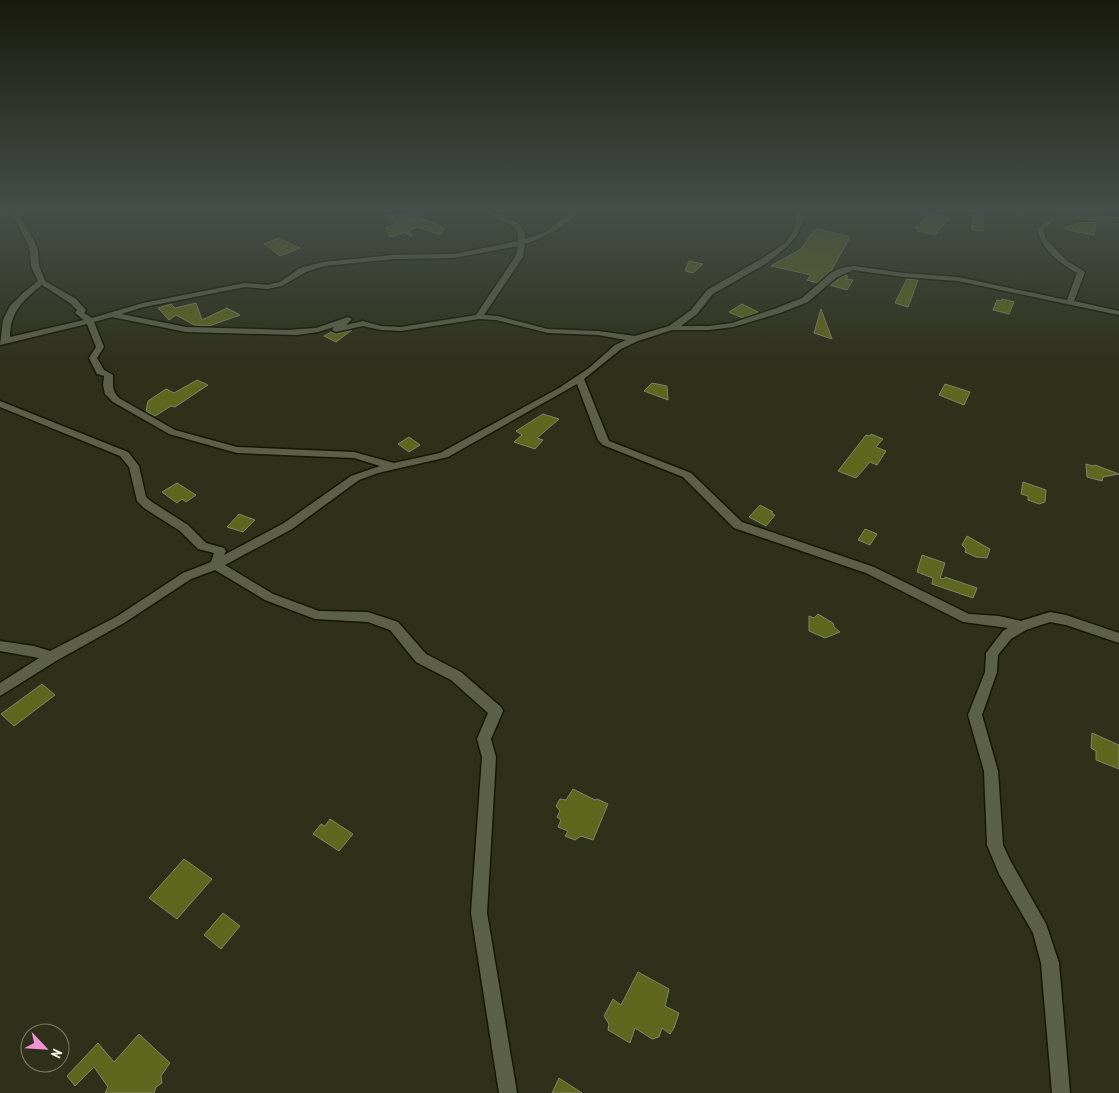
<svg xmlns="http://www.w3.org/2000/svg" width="1119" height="1093" font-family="'PT Sans Narrow',sans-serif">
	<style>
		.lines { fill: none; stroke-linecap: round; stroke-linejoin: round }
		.stream { stroke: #833d70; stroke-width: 3 }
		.building { fill: #5f661e; stroke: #81846b }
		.minor-casing { stroke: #161804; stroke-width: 3 }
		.minor { fill: #5c6048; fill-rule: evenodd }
	</style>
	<rect width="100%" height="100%" fill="#2e301a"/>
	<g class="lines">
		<!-- stream -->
		<path class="stream" d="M0 212 12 210"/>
	</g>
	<!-- building -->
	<path class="building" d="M931 213 949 218 935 235 917 231 919 229 915 228Z
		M408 214V219L418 216 444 228 441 235 417 227 410 230 412 237 405 232 390 237 386 228 396 223 387 216Z
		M973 215 983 217V231L972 230Z
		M1079 222H1096L1094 235 1064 229Z
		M819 229 850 237 831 271 817 283 807 280 811 275 771 266 801 249 814 230Z
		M279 238 283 240 300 248 280 256 264 244Z
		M689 261 703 264 693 273 685 271Z
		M845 275 848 276 846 279 853 280 847 290 830 285Z
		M907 279 918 280 908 307 895 303Z
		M1002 299 1014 302 1009 314 993 310 997 300 1002 301Z
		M196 303 202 320 227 308 240 315 209 326 194 325 176 315 169 320 158 308 171 304 175 308Z
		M742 304 758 312 743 318 729 312Z
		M821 309 832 339 814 333Z
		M352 330 336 342 324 336 331 332 336 334Z
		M197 380 208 385 175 407 171 406 155 416 146 411 148 401 166 389 174 393Z
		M652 383 667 386 668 400 644 391Z
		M945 384 970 392 964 405 939 395Z
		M543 414 559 419 537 438 543 440 535 449 514 442 522 435 516 431Z
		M871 434 883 439 876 447 886 451 877 465 870 462 856 478 838 471 866 435 870 436Z
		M409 437 420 445 409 452 398 444Z
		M1086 464 1093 466 1095 465 1119 474 1103 477 1102 481 1087 477Z
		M1023 482 1046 490 1045 502 1039 504 1028 500V496L1021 494Z
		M177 483 196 495 186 502 182 499 177 503 162 492Z
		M760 505 773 512 771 513 775 515 766 526 749 517Z
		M239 514 255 520 243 532 227 527Z
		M865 529 877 534 870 545 858 540Z
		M967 536 990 549 987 558 976 557 965 552 966 549 962 545Z
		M922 555 945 563 940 578 944 579 945 577 977 588 973 598 932 584 933 578 917 572Z
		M818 614 833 623 834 627 840 632 825 638 809 631V616L814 618Z
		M42 684 55 695 14 726 1 714Z
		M1092 733 1119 745V769L1096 760V751L1091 748Z
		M573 789 595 800 597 799 608 804 593 840 581 836 575 840 565 836 568 831 558 827 561 820 557 817 560 811 556 806 560 799 566 800Z
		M330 819 353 834 339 851 313 834 321 824 325 826Z
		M184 859 212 879 177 919 149 898Z
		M223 913 240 926 221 949 204 935Z
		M638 972 669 989 665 1006 679 1013 674 1028 670 1034 662 1028 659 1037 652 1039 635 1028 630 1043 608 1030 609 1024 604 1016 613 999 621 1005Z
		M139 1034 170 1063 161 1076 162 1083 156 1087 154 1093H105L108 1087 94 1067 75 1086 67 1076 98 1043 114 1062Z
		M559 1078 582 1093H552Z"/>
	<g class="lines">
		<defs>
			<path id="minor" d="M10 210H16L34 240 38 251 39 266 45 281 76 299 86 310 84 313 92 318 143 303 245 283 267 285 280 282 300 268 323 262 394 255 454 254 518 241V232L515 227 480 210C491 210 509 217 519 224 523 228 525 233 525 239L546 232 572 210H579C565 228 547 236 525 244L523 257 484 315 497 316 548 329 598 331 635 336 669 326 691 310 707 290 761 259 785 243 791 235 797 221 794 210H800L803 221 797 235 789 245 767 263 713 294 697 314 681 326H709L732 323 774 309 802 298 831 273 838 269 853 266 904 273 958 277 1067 300 1077 273C1061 264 1040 249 1038 229L1048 219 1059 216 1119 217V221L1059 220 1052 222 1044 229 1045 238 1066 260 1085 272 1074 301 1119 311V315L958 281 904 277 853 270 837 277 808 302 780 313 733 327 709 330H672L638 341 621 349 584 379 609 441 691 473 742 522 874 567 969 614 999 616 1021 621 1050 612 1066 615 1119 633V643L1066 625 1050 622 1026 630 1011 639 998 655 997 672 982 715 998 771 1003 845 1011 862 1046 924 1059 963 1070 1093H1052L1041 963 1033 933 999 874 987 845 984 771 968 715 985 672 986 653 1003 631 1008 628 963 622 866 573 734 528 683 477 603 445 598 440 577 384 448 457 378 473 359 480 292 529 225 565 273 594 319 611 368 612 398 622 426 654 461 672 501 707 503 711 491 739 496 757 487 913 517 1093H499L471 913 482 757 477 739 488 713 451 680 416 662 390 630 368 622 315 619 265 600 215 570 191 579 124 623 56 661 0 696V683L39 658 0 651V641L34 646 50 651 116 617 183 573 211 562 214 553 198 549 180 531 144 508 137 501 129 467 120 456 0 407V401L128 452 139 466 146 497 152 502 188 525 206 543 224 548 226 551 224 555 284 523 351 476 380 466 354 458 237 453 169 434 113 402 105 394 103 385 104 376 97 374 89 358 96 347 87 324 0 345 3 320 10 306 23 293 38 281 31 266 30 251 26 240ZM518 246 515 257 476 315 401 327 381 326 363 321 346 325 352 319 348 317 316 328 287 330 186 327 121 314 144 307 245 287 267 289 282 286 306 272 324 266 394 259 454 258ZM42 285 70 303 77 310 75 313 84 320 10 337C10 312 23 300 42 285ZM112 317 186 332 297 335 318 332 334 327 332 330 336 332 363 326 381 330 401 331 479 319 496 320 548 333 598 335 626 340 615 345 589 368 559 388 440 453 394 463 354 452 237 447 175 430 119 398C112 391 113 385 113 375L104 370 97 358 104 347 94 322Z"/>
		</defs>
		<!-- minor casing -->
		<use href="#minor" class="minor-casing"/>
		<!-- minor -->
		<use href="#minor" class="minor"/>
	</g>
	<!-- sky -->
	<linearGradient id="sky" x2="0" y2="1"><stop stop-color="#191a0e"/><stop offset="0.58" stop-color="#464e49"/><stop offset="1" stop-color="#464e49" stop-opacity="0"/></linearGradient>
	<rect width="1119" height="363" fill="url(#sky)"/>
	<!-- north arrow -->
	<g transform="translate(45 1048) rotate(115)"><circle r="24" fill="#2e301a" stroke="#7d7f6c"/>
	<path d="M0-4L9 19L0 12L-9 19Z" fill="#f391d6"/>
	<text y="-8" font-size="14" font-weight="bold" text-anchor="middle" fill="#f4f6e8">N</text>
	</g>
</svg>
